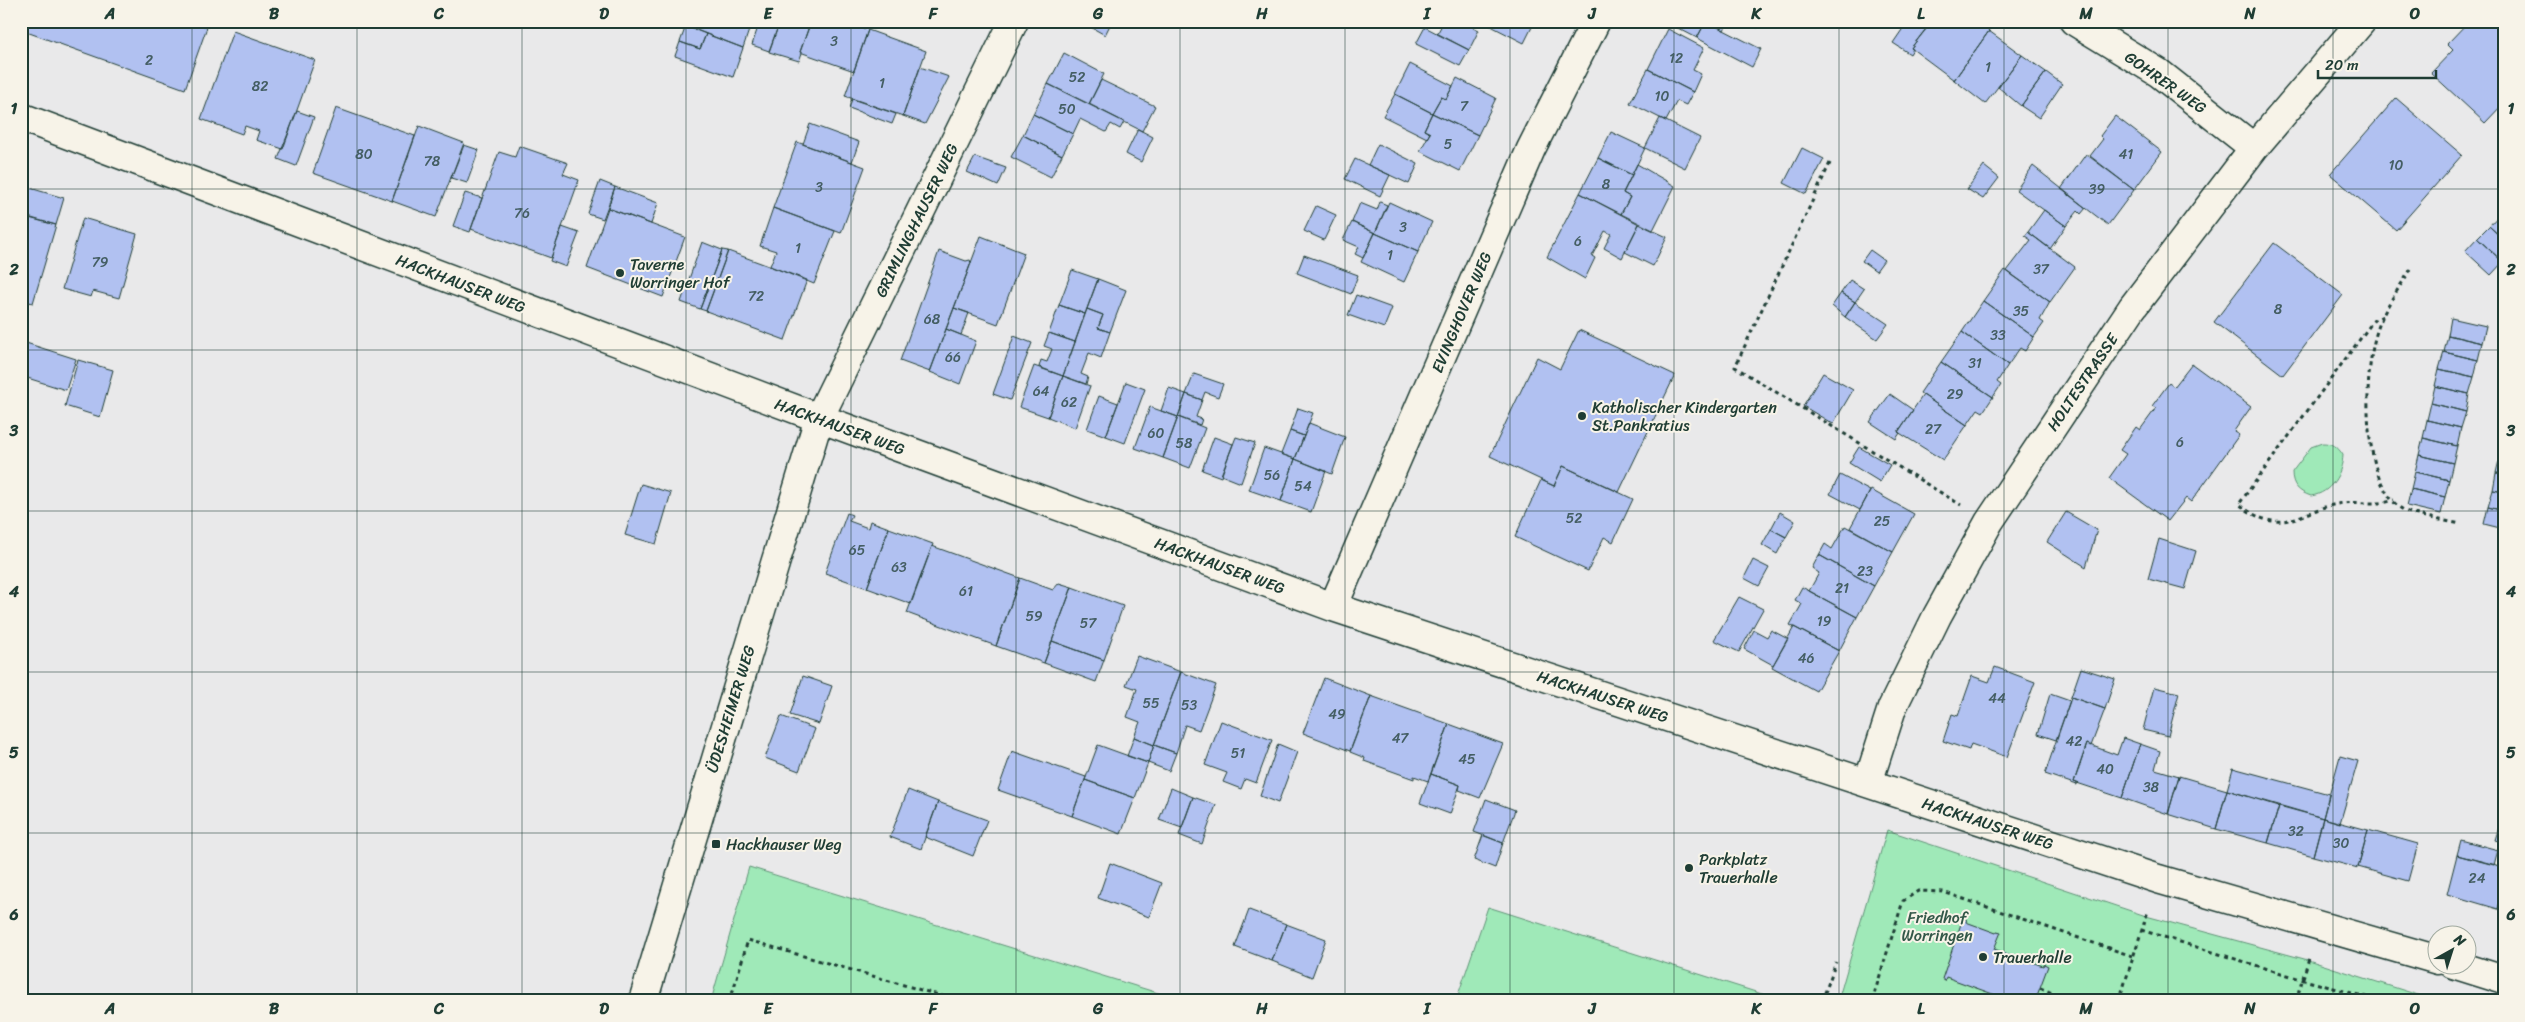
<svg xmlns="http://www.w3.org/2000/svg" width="2525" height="1022" font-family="Sriracha,sans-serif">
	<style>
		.green { fill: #9fe9b8; stroke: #5f9376 }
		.building { fill: #b1c1f1; stroke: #1f3d34 }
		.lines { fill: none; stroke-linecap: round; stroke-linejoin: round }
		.minor-casing { stroke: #1f3d34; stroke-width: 31 }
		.path { stroke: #1f3d34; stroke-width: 3; stroke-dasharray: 4 4; stroke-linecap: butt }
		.minor { stroke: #f7f3e8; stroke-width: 28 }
		.grid { fill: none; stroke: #1f3d34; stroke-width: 1; stroke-opacity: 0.55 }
		.poi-dot { fill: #1f3d34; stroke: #f7f3e8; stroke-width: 2 }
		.labels { text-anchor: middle; stroke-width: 4; stroke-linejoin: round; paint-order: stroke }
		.number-label { font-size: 14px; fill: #445e63 }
		.street-label { font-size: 16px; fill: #1f3d34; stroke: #f7f3e8 }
		.poi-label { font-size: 16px; fill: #1f3d34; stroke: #f7f3e8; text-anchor: start }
		.park-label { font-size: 16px; fill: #325748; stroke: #f7f3e8 }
		.neatline { fill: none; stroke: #1f3d34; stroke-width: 2 }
		.grid-label { font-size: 16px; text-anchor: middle; font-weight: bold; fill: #1f3d34 }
	</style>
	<rect width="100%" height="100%" fill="#e9e9ea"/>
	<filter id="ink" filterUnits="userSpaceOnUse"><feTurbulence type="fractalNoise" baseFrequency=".02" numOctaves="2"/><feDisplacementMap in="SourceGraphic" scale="10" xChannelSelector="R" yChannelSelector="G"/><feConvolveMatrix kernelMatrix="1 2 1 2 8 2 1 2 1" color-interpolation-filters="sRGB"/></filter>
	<g filter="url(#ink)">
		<!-- green -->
		<path class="green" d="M2322 443C2333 443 2337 446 2343 455 2342 474 2331 493 2311 496 2299 492 2292 486 2292 472L2311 447Z
			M1887 830 2146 916 2308 960 2437 1001H1838Z
			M749 867 1184 1001H711Z
			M1488 907 1784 1001H1456Z"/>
		<!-- building -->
		<path class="building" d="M21 21H190L207 27 185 89 21 30Z
			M662 21H688L684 30Z
			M688 21H752L743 48 686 26Z
			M760 21H780L769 51 752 45Z
			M780 21H811L800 52 802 53 799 61 769 52Z
			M811 21H843L868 30 854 71 800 52Z
			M1080 21H1112L1105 35Z
			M1444 21H1461L1479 30 1469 50 1437 34Z
			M1488 21H1535L1524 43 1487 24Z
			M1669 21H1706L1697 38 1668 23Z
			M1706 21 1761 49 1752 67 1697 38Z
			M1707 21H1729L1724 30Z
			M1746 21H1761L1758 28Z
			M1908 21H1917L1927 28 1911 48 1913 49 1910 54 1893 43Z
			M1932 21H1971L1975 24 1977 22 1989 31 1954 80 1911 48Z
			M2469 21H2504V103L2485 123 2431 73 2453 50 2447 44Z
			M686 26 706 34 700 49 680 42Z
			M1425 27 1469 50 1460 66 1416 44Z
			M1668 29 1704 48 1693 70 1701 74 1693 92 1648 69Z
			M868 30 926 51 903 116 845 96Z
			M233 31 315 60 283 149 256 140 259 131 245 126 242 134 201 119Z
			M1989 31 2022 55 1985 104 1954 80Z
			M706 34 743 48 733 77 675 56 680 42 700 49Z
			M1064 53 1104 74 1089 104 1048 84Z
			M2022 55 2046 72 2021 106 1998 87Z
			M1410 64 1453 86 1446 99 1441 97 1432 113 1395 94Z
			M920 67 949 77 925 124 903 116Z
			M1648 69 1693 92 1686 105 1677 101 1666 121 1630 103Z
			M2046 72 2062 84 2039 118 2021 106Z
			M1457 78 1496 98 1478 135 1432 113 1441 97 1446 99Z
			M1101 80 1155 106 1142 131 1089 104Z
			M1048 84 1124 122 1120 129 1111 124 1106 132 1080 119 1073 134 1033 114Z
			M1395 94 1432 113 1424 130 1430 133 1427 138 1383 116Z
			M2396 98 2462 155 2396 230 2330 174Z
			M852 99 896 114 892 124 849 108Z
			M336 108 415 136 392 201 313 173Z
			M297 111 314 117 296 166 278 159Z
			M1432 113 1478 135 1460 171 1420 151 1430 133 1424 130Z
			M1033 114 1073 134 1062 155 1023 135Z
			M2115 116 2162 152 2134 190 2090 156 2103 139 2100 136Z
			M1660 118 1700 138 1685 168 1645 148Z
			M810 124 859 142 852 162 803 144Z
			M419 126 464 143 436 217 392 201Z
			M1138 129 1153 137 1141 162 1126 154Z
			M1611 132 1645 148 1632 175 1598 158Z
			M1023 135 1062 155 1051 177 1011 157Z
			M797 142 865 167 841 233 773 208Z
			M1378 144 1418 164 1409 184 1368 165Z
			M464 145 479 150 467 183 451 178Z
			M519 146 568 163 563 174 579 180 551 258 471 229 499 152 515 157Z
			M1802 148 1824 159 1806 194 1784 183Z
			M2086 154 2134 190 2108 225 2061 189Z
			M975 157 1006 168 998 186 967 172Z
			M1598 158 1632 175 1623 193 1630 197 1621 214 1580 193Z
			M1355 159 1390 175 1380 196 1345 179Z
			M1637 164 1675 186 1653 230 1621 214 1630 197 1623 193Z
			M1984 166 1999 178 1983 199 1967 189Z
			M2033 166 2086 208 2081 214 2078 211 2066 226 2016 190Z
			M600 181 615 187 603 219 588 214Z
			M23 186 64 198 56 225 21 216Z
			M615 187 658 203 651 224 608 208Z
			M465 193 482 198 470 232 453 226Z
			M1580 193 1639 224 1622 258 1604 248 1611 234 1605 231 1592 256 1595 258 1585 279 1547 257Z
			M1380 202 1387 205 1375 233 1352 222 1360 203 1377 210Z
			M1389 202 1432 222 1418 252 1375 233Z
			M1316 206 1336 215 1324 240 1304 231Z
			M608 208 685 237 663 297 587 268Z
			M773 208 835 231 814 284 770 266 776 251 760 246Z
			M2044 210 2066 226 2050 249 2028 232Z
			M2501 213 2504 215V240L2489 226Z
			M24 216 56 225 33 303 21 300V227Z
			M83 218 137 234 119 298 93 291 91 297 62 289Z
			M1352 222 1375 233 1363 258 1355 254 1359 247 1343 240Z
			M1639 224 1667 237 1653 266 1625 252Z
			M2489 226 2504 240 2503 262 2477 238Z
			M562 227 579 233 566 267 550 261Z
			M2028 232 2075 267 2050 302 2007 271 2031 240 2025 236Z
			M1375 233 1418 252 1404 282 1361 262Z
			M981 236 1024 253 998 324 954 308Z
			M2477 238 2503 262 2491 275 2465 251Z
			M702 242 722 250 700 309 681 302Z
			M2274 243 2343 295 2283 375 2214 322Z
			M722 250 728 251 706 311 700 309Z
			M1870 250 1884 260 1876 271 1862 261Z
			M728 251 807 280 785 340 706 311Z
			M939 251 966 261 970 260 971 263 930 372 900 361Z
			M1304 255 1358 275 1351 294 1297 273Z
			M1072 270 1098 279 1085 314 1059 305Z
			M2005 270 2050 302 2040 320 2044 323 2034 337 1983 301Z
			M1098 279 1126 290 1110 332 1098 328 1103 315 1087 309Z
			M1850 280 1864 289 1855 302 1841 293Z
			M1841 293 1855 302 1845 317 1832 306Z
			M1356 295 1392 308 1384 328 1348 315Z
			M1983 301 2034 337 2025 351 2020 348 2008 365 1962 332Z
			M1855 302 1888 324 1877 339 1845 317Z
			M1059 305 1085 314 1075 342 1049 333Z
			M954 308 969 313 961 335 946 329Z
			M1087 309 1103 315 1098 328 1110 332 1101 358 1089 353 1081 374 1088 377 1086 384 1063 376Z
			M2451 318 2486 326 2482 343 2448 335Z
			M946 329 976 341 960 384 930 372Z
			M1579 330 1675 375 1619 492 1563 466 1554 486 1490 456 1537 357 1560 369Z
			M1962 332 2008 365 1997 382 2001 385 1993 397 1941 362Z
			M1049 333 1075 342 1063 376 1039 367 1041 360 1047 362 1052 349 1044 346Z
			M2448 335 2482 343 2478 360 2444 352Z
			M1014 336 1032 343 1010 400 993 394Z
			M23 342 76 359 66 390 21 376Z
			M2444 352 2478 360 2474 377 2439 369Z
			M78 360 113 370 100 417 65 406Z
			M1941 362 1993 397 1983 412 1978 409 1967 425 1920 393Z
			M2192 364 2251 407 2234 431 2239 435 2191 502 2186 498 2168 521 2109 478 2126 454 2120 450 2136 427 2140 430 2156 408 2152 406 2169 383 2174 387Z
			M1034 366 1063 376 1048 417 1019 407Z
			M2439 369 2474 377 2469 394 2435 386Z
			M1823 373 1853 390 1833 424 1803 406Z
			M1194 374 1223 384 1218 397 1205 392 1202 400 1186 394Z
			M1063 376 1090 386 1075 428 1048 417Z
			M1126 382 1145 389 1125 443 1106 436Z
			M2435 386 2469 394 2466 412 2431 403Z
			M1169 388 1186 394 1178 417 1161 411Z
			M1186 394 1202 400 1196 417 1202 419 1200 425 1178 417Z
			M1890 394 1913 410 1898 432 1900 433 1896 439 1870 422Z
			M1923 395 1967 425 1943 460 1898 432Z
			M1099 396 1118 403 1106 436 1087 429Z
			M2431 403 2466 412 2461 428 2427 420Z
			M1150 407 1178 417 1163 458 1135 448Z
			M1298 408 1313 413 1304 436 1290 431Z
			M1178 417 1205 428 1190 468 1163 458Z
			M2427 420 2461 428 2457 446 2423 438Z
			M1309 423 1345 437 1332 474 1295 459Z
			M1290 431 1304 436 1295 459 1281 454Z
			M1214 437 1233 444 1221 477 1202 470Z
			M1236 437 1255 443 1241 483 1221 475Z
			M2423 438 2457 446 2453 463 2419 455Z
			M1859 447 1890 465 1880 482 1849 463Z
			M1264 448 1295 459 1281 501 1249 490Z
			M2419 455 2453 463 2449 480 2415 472Z
			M2500 456H2504V474L2496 473Z
			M1295 459 1326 471 1311 512 1281 501Z
			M1563 466 1633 499 1613 542 1604 537 1588 571 1515 537 1541 480 1554 486Z
			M2415 472 2449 480 2445 497 2411 489Z
			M2496 473 2504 474V492L2493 490Z
			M1840 475 1870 491 1860 510 1830 494Z
			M641 484 671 493 656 544 625 535Z
			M2411 489 2445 497 2441 514 2407 506Z
			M1871 490 1914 514 1893 552 1850 528Z
			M2493 490 2504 492V511L2488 507Z
			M2488 507 2504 511V529L2484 524Z
			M1780 512 1795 521 1786 537 1771 529Z
			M2066 512 2097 530 2086 567 2047 542Z
			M847 513 852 515 849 521 868 528 870 521 889 528 867 588 825 573Z
			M1845 526 1893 552 1874 586 1819 555 1825 544 1832 549Z
			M889 528 933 544 911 604 867 588Z
			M1771 529 1786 537 1777 554 1762 545Z
			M2159 539 2196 551 2185 589 2148 579Z
			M932 546 1020 578 996 646 907 613Z
			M1819 555 1874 586 1857 617 1809 591 1819 573 1812 568Z
			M1753 560 1769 568 1759 586 1744 578Z
			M1020 578 1053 590 1059 583 1072 587 1044 663 996 646Z
			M1072 587 1123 606 1104 660 1052 641Z
			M1802 587 1857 617 1839 651 1790 625 1802 604 1795 600Z
			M1739 597 1763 609 1739 652 1714 640Z
			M1794 627 1839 651 1816 691 1772 667Z
			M1754 630 1767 637 1771 630 1788 639 1773 665 1744 649Z
			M1052 641 1104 660 1096 682 1044 663Z
			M1137 656 1181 672 1154 745 1134 737 1140 722 1127 717 1137 689 1126 685Z
			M1995 667 2035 682 2007 757 1971 744 1969 750 1943 741 1952 714 1958 716 1972 676 1989 682Z
			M2081 668 2115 679 2105 709 2071 697Z
			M1181 672 1216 685 1199 730 1185 725 1176 753 1154 745Z
			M803 676 832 686 819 724 790 715Z
			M1324 678 1371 696 1350 751 1303 733Z
			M2154 687 2179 693 2168 736 2143 730Z
			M2050 694 2070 701 2056 740 2038 734Z
			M1371 696 1449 724 1428 781 1414 776V779L1364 761 1365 758 1350 752Z
			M2071 697 2105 709 2091 746 2087 744 2074 782 2077 783V785L2045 774Z
			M781 716 815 729 799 771 765 758Z
			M1221 721 1272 740 1256 783 1245 779 1241 789 1223 782 1227 773 1205 765Z
			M1449 724 1503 744 1480 798 1459 790 1460 785 1431 774Z
			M1134 737 1154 745 1148 763 1127 756Z
			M2123 738 2140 744 2122 798 2074 782 2087 744 2117 755Z
			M1278 744 1297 752 1278 803 1260 796Z
			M2140 744 2160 751 2155 769 2179 776 2168 814 2122 798Z
			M1098 745 1148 763 1135 798 1085 780Z
			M1154 745 1176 753 1169 771 1148 763Z
			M1012 751 1086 777 1072 816 998 790Z
			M2340 756 2358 761 2340 823 2323 818Z
			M2233 768 2329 794 2323 818 2227 790Z
			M1431 774 1460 785 1450 814 1420 803Z
			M2179 776 2227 790 2216 829 2168 814Z
			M1085 780 1135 798 1121 834 1072 816Z
			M1171 788 1193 797 1182 828 1159 820Z
			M908 790 938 802 921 849 890 837Z
			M2227 790 2279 806 2268 843 2216 829Z
			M1193 797 1216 805 1202 844 1179 835Z
			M1486 799 1515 810 1503 843 1474 832Z
			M938 802 987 820 973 856 925 837Z
			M2279 806 2323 818 2313 856 2268 843Z
			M2504 811V843L2495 840Z
			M2323 818 2368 830 2358 868 2313 856Z
			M2368 830 2418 844 2408 881 2358 867Z
			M1483 835 1503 843 1495 868 1474 860Z
			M2461 840 2498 850 2494 865 2457 855Z
			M2457 855 2504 867V888L2498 909 2447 894Z
			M1110 863 1162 883 1149 917 1098 898Z
			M2504 888V910L2498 909Z
			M1249 910 1286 924 1272 961 1235 947Z
			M1963 918 1967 920 1966 922 1996 933 1997 931 2001 932 1994 949 2043 966 2044 964 2048 966 2035 1001H2012L1946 977 1945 981 1942 979Z
			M1286 924 1326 939 1312 977 1272 961Z"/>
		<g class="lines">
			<defs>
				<path id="minor" d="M2074 21 2159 73 2254 148
					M21 117 819 418 1333 607 2158 879 2438 960
					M1333 607 1531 149 1596 21
					M1868 783 1892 708 1937 616 1989 522 2132 308 2254 148 2362 21
					M2453 964 2504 980
					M643 1001 819 418 1014 21"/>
			</defs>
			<!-- minor casing -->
			<use href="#minor" class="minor-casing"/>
			<!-- path -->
			<path class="path" d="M1830 163 1735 367 1961 505
				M2411 269C2399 288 2385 307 2378 328 2363 370 2360 482 2402 509 2412 516 2448 521 2461 524
				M2383 316 2374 320 2239 504C2284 541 2299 508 2344 503 2361 501 2377 506 2394 500
				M2141 930 2304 980 2381 1001
				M2040 988 2072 1001
				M730 1001 748 940 959 1001
				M1822 1001 1836 962
				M1872 1001 1903 901 1918 891 1943 892 2132 956
				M2119 1001 2148 911
				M2296 1001 2309 958"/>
			<!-- minor -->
			<use href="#minor" class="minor"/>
		</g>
	</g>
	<!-- grid -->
	<path class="grid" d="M192 21V1001M357 21V1001M522 21V1001M686 21V1001M851 21V1001M1016 21V1001M1180 21V1001M1345 21V1001M1510 21V1001M1674 21V1001M1839 21V1001M2004 21V1001M2168 21V1001M2333 21V1001M21 189H2504M21 350H2504M21 511H2504M21 672H2504M21 833H2504"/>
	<!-- markers -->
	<g class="poi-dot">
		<circle cx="620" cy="273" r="5"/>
		<circle cx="1582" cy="416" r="5"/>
		<rect x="711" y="839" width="10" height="10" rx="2.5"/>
		<circle cx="1689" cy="868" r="5"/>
		<circle cx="1983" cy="957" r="5"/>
	</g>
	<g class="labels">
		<!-- number labels -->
		<g class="number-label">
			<text x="834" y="46">3</text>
			<text x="1676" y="63">12</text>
			<text x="149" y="65">2</text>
			<text x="1988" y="72">1</text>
			<text x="1077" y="82">52</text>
			<text x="882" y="88">1</text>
			<text x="260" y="91">82</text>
			<text x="1662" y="101">10</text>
			<text x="1464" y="111">7</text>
			<text x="1067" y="114">50</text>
			<text x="1448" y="149">5</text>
			<text x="364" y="159">80</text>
			<text x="2126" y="159">41</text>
			<text x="432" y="166">78</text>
			<text x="2396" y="170">10</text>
			<text x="1606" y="189">8</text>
			<text x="819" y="192">3</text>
			<text x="2097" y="194">39</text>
			<text x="522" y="218">76</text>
			<text x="1403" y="232">3</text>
			<text x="1578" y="246">6</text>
			<text x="798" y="253">1</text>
			<text x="1390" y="260">1</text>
			<text x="100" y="267">79</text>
			<text x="2041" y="274">37</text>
			<text x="756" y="301">72</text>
			<text x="2278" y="314">8</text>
			<text x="2021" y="316">35</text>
			<text x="932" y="324">68</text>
			<text x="1998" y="340">33</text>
			<text x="953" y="362">66</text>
			<text x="1975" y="368">31</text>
			<text x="1041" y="396">64</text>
			<text x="1955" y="399">29</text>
			<text x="1069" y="407">62</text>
			<text x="1933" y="434">27</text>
			<text x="1156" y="438">60</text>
			<text x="2180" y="447">6</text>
			<text x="1184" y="448">58</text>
			<text x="1272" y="480">56</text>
			<text x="1303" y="491">54</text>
			<text x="1574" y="523">52</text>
			<text x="1882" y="526">25</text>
			<text x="857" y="555">65</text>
			<text x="899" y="572">63</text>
			<text x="1865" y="576">23</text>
			<text x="1842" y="593">21</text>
			<text x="966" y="596">61</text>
			<text x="1034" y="621">59</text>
			<text x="1824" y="626">19</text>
			<text x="1088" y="628">57</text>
			<text x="1806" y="663">46</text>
			<text x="1997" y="703">44</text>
			<text x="1151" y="708">55</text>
			<text x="1189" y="710">53</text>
			<text x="1337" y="719">49</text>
			<text x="1400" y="743">47</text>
			<text x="2074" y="746">42</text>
			<text x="1238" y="758">51</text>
			<text x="1467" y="764">45</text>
			<text x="2105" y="774">40</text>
			<text x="2151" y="792">38</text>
			<text x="2296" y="836">32</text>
			<text x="2341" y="848">30</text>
			<text x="2477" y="883">24</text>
		</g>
		<!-- street labels -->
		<g class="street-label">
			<text transform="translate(2166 82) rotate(35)" y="6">GOHRER WEG</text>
			<text transform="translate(916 220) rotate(-64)" y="6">GRIMLINGHAUSER WEG</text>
			<text transform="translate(461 283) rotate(21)" y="6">HACKHAUSER WEG</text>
			<text transform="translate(1461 312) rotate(-67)" y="6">EVINGHOVER WEG</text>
			<text transform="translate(2082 382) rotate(-56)" y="6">HOLTESTRASSE</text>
			<text transform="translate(840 426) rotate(20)" y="6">HACKHAUSER WEG</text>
			<text transform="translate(1220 565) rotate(20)" y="6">HACKHAUSER WEG</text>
			<text transform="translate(1603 696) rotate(18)" y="6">HACKHAUSER WEG</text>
			<text transform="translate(730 709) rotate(-73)" y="6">ÜDESHEIMER WEG</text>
			<text transform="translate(1988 823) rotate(18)" y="6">HACKHAUSER WEG</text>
		</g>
		<!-- poi labels -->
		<g class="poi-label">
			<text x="630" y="270">Taverne<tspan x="630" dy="18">Worringer Hof</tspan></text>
			<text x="1592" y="413">Katholischer Kindergarten<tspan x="1592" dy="18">St.Pankratius</tspan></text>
			<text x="726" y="850">Hackhauser Weg</text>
			<text x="1699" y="865">Parkplatz<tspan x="1699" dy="18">Trauerhalle</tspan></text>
			<text x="1993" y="963">Trauerhalle</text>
		</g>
		<!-- park labels -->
		<g class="park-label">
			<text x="1937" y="923">Friedhof<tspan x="1937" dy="18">Worringen</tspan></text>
		</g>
	</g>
	<!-- margin -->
	<rect width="2525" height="1022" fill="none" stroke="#f7f3e8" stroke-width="55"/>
	<!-- north arrow -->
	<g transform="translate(2452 950) rotate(39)"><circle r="24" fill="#f7f3e8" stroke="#a1aaa0"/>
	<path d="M0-4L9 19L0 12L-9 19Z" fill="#1f3d34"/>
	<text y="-8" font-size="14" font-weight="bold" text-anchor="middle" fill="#1f3d34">N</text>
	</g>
	<!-- scale -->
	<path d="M2318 70v8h118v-8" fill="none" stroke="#1f3d34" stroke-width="2.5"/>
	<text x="2325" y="70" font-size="15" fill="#1f3d34" stroke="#f7f3e8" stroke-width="4" paint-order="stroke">20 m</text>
	<rect x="28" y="28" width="2470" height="966" class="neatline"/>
	<g class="grid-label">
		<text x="110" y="19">A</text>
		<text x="274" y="19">B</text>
		<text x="439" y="19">C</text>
		<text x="604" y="19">D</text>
		<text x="768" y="19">E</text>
		<text x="933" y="19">F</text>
		<text x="1098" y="19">G</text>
		<text x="1262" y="19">H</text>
		<text x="1427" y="19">I</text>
		<text x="1592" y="19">J</text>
		<text x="1756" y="19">K</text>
		<text x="1921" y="19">L</text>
		<text x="2086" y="19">M</text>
		<text x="2250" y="19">N</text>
		<text x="2415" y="19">O</text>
		<text x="14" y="114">1</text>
		<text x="2511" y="114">1</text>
		<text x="14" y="275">2</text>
		<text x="2511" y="275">2</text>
		<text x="14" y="436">3</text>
		<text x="2511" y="436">3</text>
		<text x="14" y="597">4</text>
		<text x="2511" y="597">4</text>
		<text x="14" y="758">5</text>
		<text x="2511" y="758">5</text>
		<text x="14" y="920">6</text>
		<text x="2511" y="920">6</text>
		<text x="110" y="1014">A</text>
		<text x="274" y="1014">B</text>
		<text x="439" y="1014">C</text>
		<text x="604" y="1014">D</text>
		<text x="768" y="1014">E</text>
		<text x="933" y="1014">F</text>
		<text x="1098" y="1014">G</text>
		<text x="1262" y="1014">H</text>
		<text x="1427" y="1014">I</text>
		<text x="1592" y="1014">J</text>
		<text x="1756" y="1014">K</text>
		<text x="1921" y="1014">L</text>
		<text x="2086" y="1014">M</text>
		<text x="2250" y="1014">N</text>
		<text x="2415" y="1014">O</text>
	</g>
</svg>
